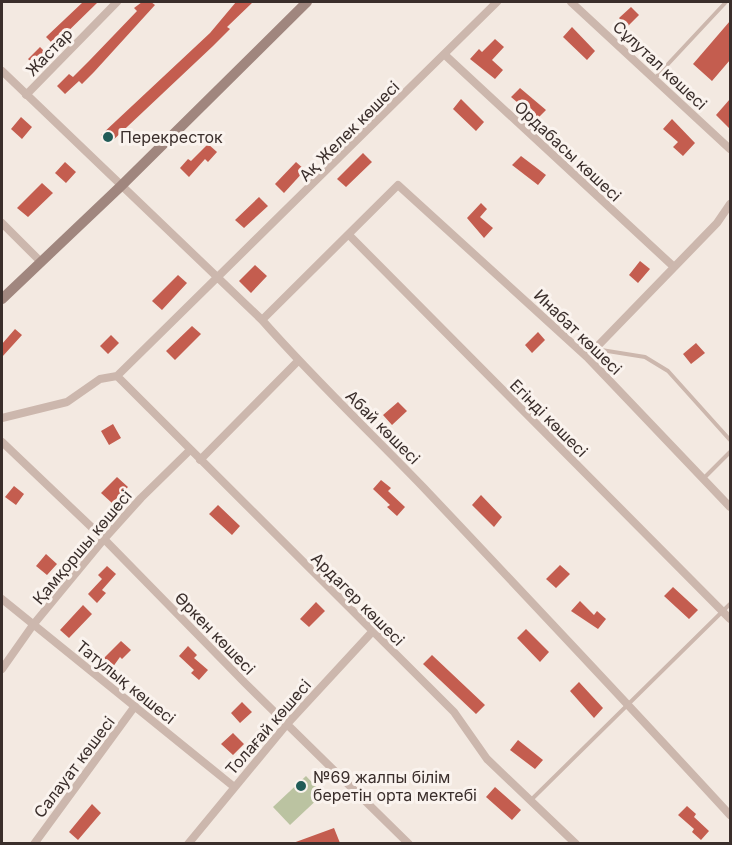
<svg xmlns="http://www.w3.org/2000/svg" width="732" height="845" font-family="Inter,sans-serif">
	<style>
		.green { fill: #bbc3a1 }
		.building { fill: #c45d4f }
		.lines { fill: none; stroke-linecap: round; stroke-linejoin: round }
		.lane { stroke: #ccb7ad; stroke-width: 4 }
		.street { stroke: #ccb7ad; stroke-width: 8 }
		.secondary { stroke: #a0867e; stroke-width: 10 }
		.poi-dot { fill: #215c58; stroke: #faf3ee; stroke-width: 2 }
		.labels { text-anchor: middle; stroke-width: 6; stroke-linejoin: round; paint-order: stroke }
		.street-label { font-size: 16px; fill: #3a2e2b; stroke: #faf3ee }
		.poi-label { font-size: 16px; fill: #3a2e2b; stroke: #faf3ee; text-anchor: start }
	</style>
	<rect width="100%" height="100%" fill="#f3e9e1"/>
	<!-- green -->
	<path class="green" d="M306 776 323 794 290 825 273 807Z"/>
	<!-- building -->
	<path class="building" d="M83 2H98L54 45 46 37Z
		M142 2H151L155 5 94 72 82 84 79 81 65 94 57 86 69 74 73 77 89 61 137 11 134 8Z
		M236 2H253L227 27 230 29 213 46 110 143 101 135 210 33Z
		M631 7 639 15 627 27 619 18Z
		M730 21V60L712 81 693 64Z
		M572 27 595 51 587 60 563 37Z
		M495 39 504 47 492 60 503 70 495 79 470 59 479 49 482 52Z
		M40 47 48 55 36 67 28 59Z
		M520 88 546 110 537 119 511 97Z
		M461 99 484 122 476 131 453 109Z
		M730 99V129L716 115Z
		M21 117 32 127 22 139 11 129Z
		M672 119 695 143 683 156 673 147 678 142 663 129Z
		M208 144 217 152 208 162 205 159 189 177 180 168 188 159 191 161Z
		M363 153 372 162 346 187 337 179Z
		M521 156 546 175 538 185 512 165Z
		M65 162 76 172 66 183 55 173Z
		M296 162 305 170 284 193 275 184Z
		M42 183 53 193 28 217 17 208Z
		M259 197 268 206 244 228 235 220Z
		M481 203 487 209 480 217 493 228 484 238 467 218Z
		M640 261 650 269 638 283 629 275Z
		M255 265 267 276 251 293 239 281Z
		M178 275 187 283 162 310 152 301Z
		M192 326 201 334 175 360 166 351Z
		M15 329 22 335 2 357V344Z
		M538 332 545 340 532 353 525 345Z
		M111 335 119 343 108 354 100 346Z
		M696 343 705 353 691 364 683 354Z
		M398 402 407 411 392 425 383 415Z
		M113 424 121 438 109 445 101 431Z
		M117 477 128 487 112 503 101 493Z
		M381 480 391 488 388 491 405 507 397 516 387 507 390 505 373 489Z
		M14 486 24 494 16 505 5 497Z
		M481 495 502 517 494 527 472 505Z
		M218 505 240 526 232 535 209 514Z
		M46 554 57 564 47 575 36 566Z
		M560 565 570 574 556 588 546 579Z
		M107 566 116 574 102 590 106 593 97 603 88 594 102 579 98 575Z
		M673 587 698 610 689 619 664 596Z
		M580 601 594 615 597 611 606 619 598 629 571 611Z
		M316 602 325 611 309 627 300 619Z
		M83 605 92 614 69 638 60 630Z
		M526 629 549 652 540 662 517 638Z
		M121 641 131 650 122 659 120 657 110 671 99 663Z
		M188 646 197 655 194 658 208 670 199 680 191 673 194 670 179 656Z
		M432 655 485 705 476 714 423 664Z
		M579 682 603 708 594 718 570 691Z
		M242 702 252 712 240 723 231 713Z
		M233 733 244 744 233 755 221 744Z
		M518 740 543 760 535 769 510 750Z
		M495 787 521 810 512 820 486 797Z
		M92 804 101 813 78 840 69 832Z
		M687 806 696 814 694 817 709 831 701 840 692 832 694 829 678 815Z
		M334 828 340 843H293Z"/>
	<g class="lines">
		<!-- lane -->
		<path class="lane" d="M655 78 726 2
			M595 349 645 357 668 371 730 440
			M703 479 730 452
			M531 800 730 604"/>
		<!-- street -->
		<path class="street" d="M571 2 730 149
			M445 55 674 267
			M2 71 262 320C313 378 369 431 423 487 526 596 629 705 730 815
			M26 95 117 2
			M2 223 41 262
			M349 235 730 619
			M262 320 398 185 587 357 730 507
			M587 357 717 223 730 204
			M117 376 454 712 487 759 576 844
			M2 418 67 402 100 379 117 376 497 2
			M2 442 104 539 245 683 409 844
			M200 460 298 361
			M2 599 233 786
			M2 669 33 625 104 539 141 498 190 450
			M34 844 135 706
			M188 844 287 724 372 632"/>
		<!-- secondary -->
		<path class="secondary" d="M2 299 121 186 307 2"/>
	</g>
	<!-- markers -->
	<g class="poi-dot">
		<circle cx="108" cy="137" r="6"/>
		<circle cx="301" cy="786" r="6"/>
	</g>
	<g class="labels">
		<!-- street labels -->
		<g class="street-label">
			<text transform="translate(49 52) rotate(-46)" y="6">Жастар</text>
			<text transform="translate(660 65) rotate(43)" y="6">Сұлутал көшесі</text>
			<text transform="translate(349 131) rotate(-45)" y="6">Ақ Желек көшесі</text>
			<text transform="translate(568 151) rotate(43)" y="6">Ордабасы көшесі</text>
			<text transform="translate(578 332) rotate(44)" y="6">Инабат көшесі</text>
			<text transform="translate(549 418) rotate(45)" y="6">Егінді көшесі</text>
			<text transform="translate(383 427) rotate(45)" y="6">Абай көшесі</text>
			<text transform="translate(82 547) rotate(-50)" y="6">Қамқоршы көшесі</text>
			<text transform="translate(358 599) rotate(45)" y="6">Ардагер көшесі</text>
			<text transform="translate(215 633) rotate(46)" y="6">Өркен көшесі</text>
			<text transform="translate(126 682) rotate(39)" y="6">Татулық көшесі</text>
			<text transform="translate(268 727) rotate(-49)" y="6">Толағай көшесі</text>
			<text transform="translate(74 767) rotate(-53)" y="6">Салауат көшесі</text>
		</g>
		<!-- poi labels -->
		<g class="poi-label">
			<text x="120" y="143">Перекресток</text>
			<text x="313" y="783">№69 жалпы білім<tspan x="313" dy="18">беретін орта мектебі</tspan></text>
		</g>
	</g>
	<!-- border -->
	<rect width="732" height="845" fill="none" stroke="#3a2e2b" stroke-width="6"/>
</svg>
